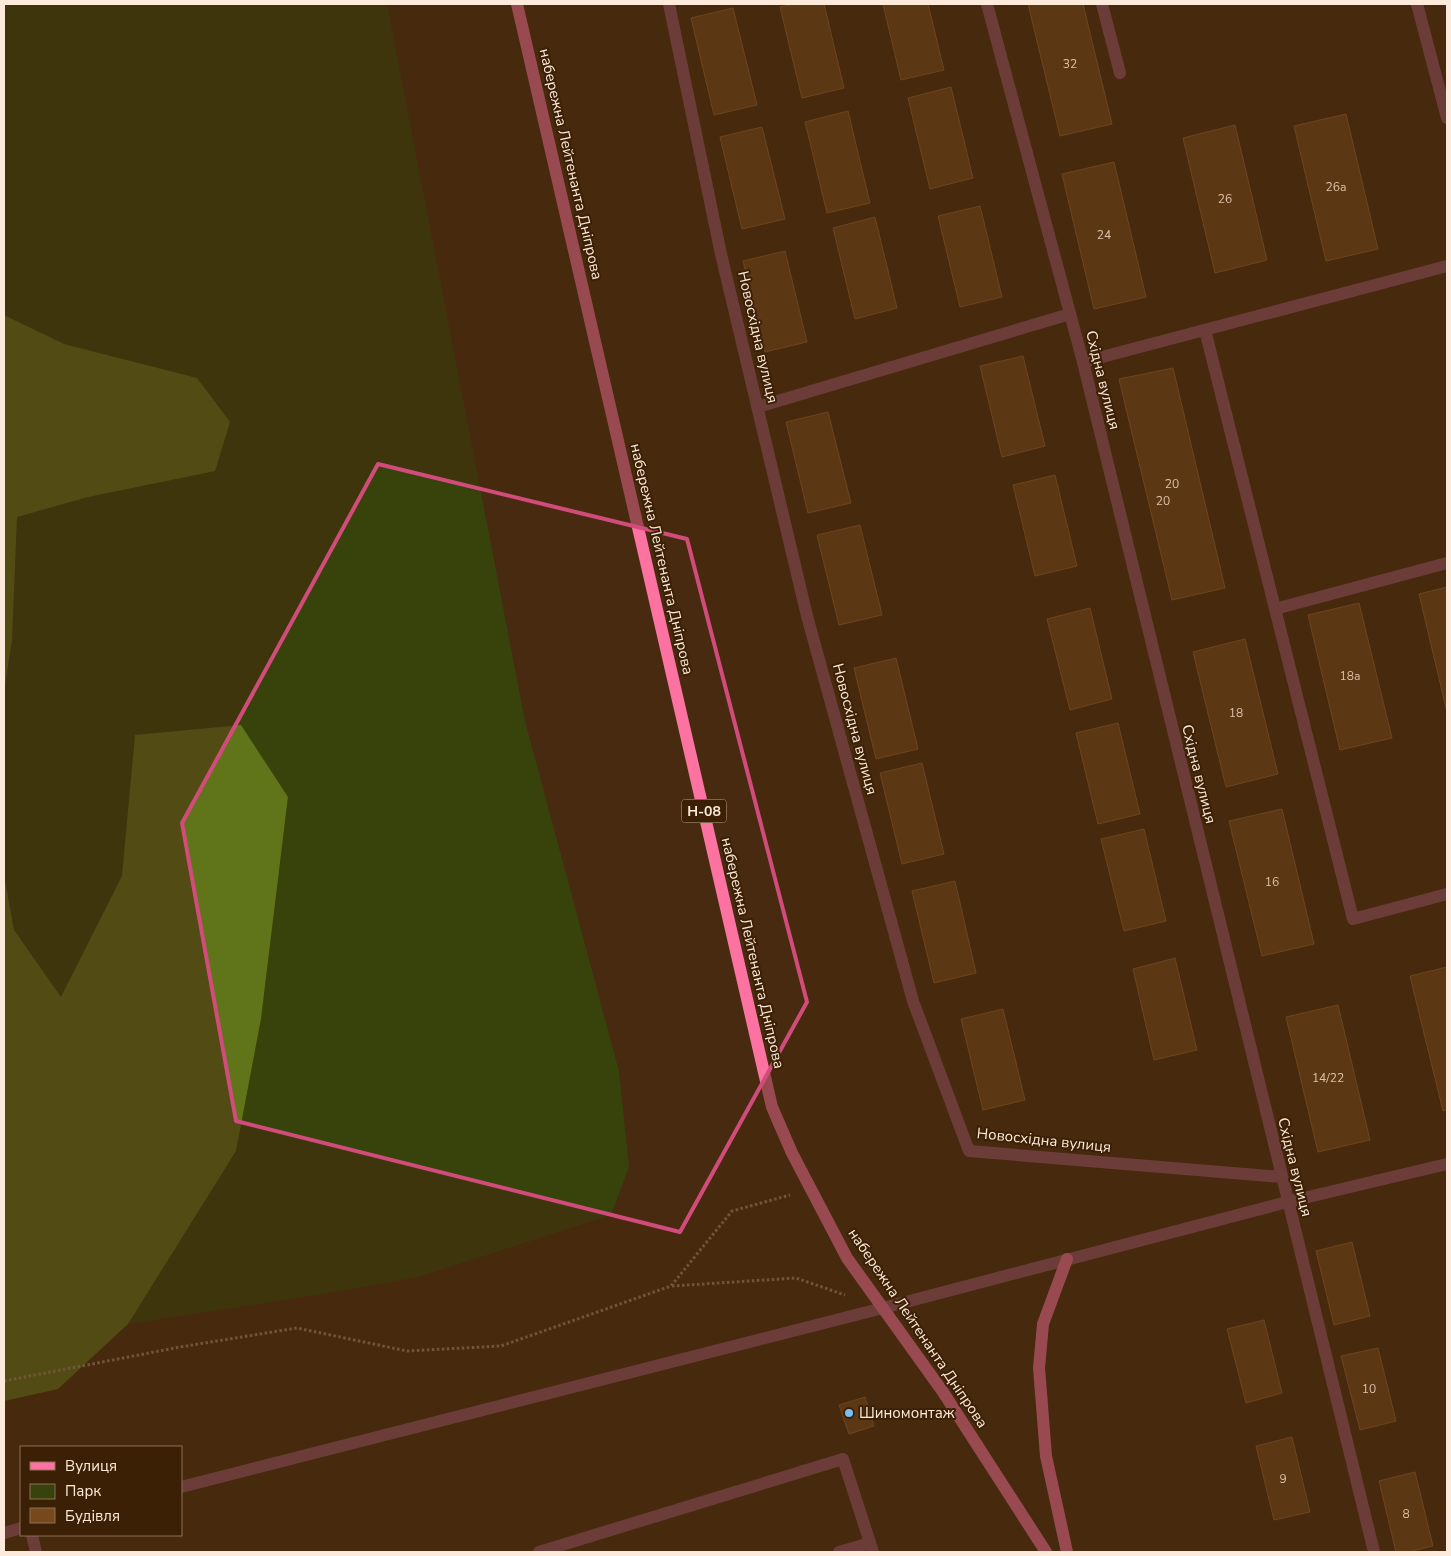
<svg xmlns="http://www.w3.org/2000/svg" width="1451" height="1556" font-family="'Nunito Sans',sans-serif">
	<style>
		.green { fill: #37430a }
		.forest { fill: #607419 }
		.building { fill: #77481b; stroke: #9b6431 }
		.lines { fill: none; stroke-linecap: round; stroke-linejoin: round }
		.path { stroke: #a28a75; stroke-width: 3; stroke-dasharray: 2.5 2.5; stroke-linecap: butt }
		.service { stroke: #99566a; stroke-width: 12 }
		.minor { stroke: #99566a; stroke-width: 12 }
		.primary { stroke: #fc72a0; stroke-width: 12 }
		.marked { fill: none; stroke: #d14c7b; stroke-width: 4; stroke-linejoin: round }
		.poi-dot { fill: #75c0f6; stroke: #3c2005; stroke-width: 2 }
		.labels { text-anchor: middle; stroke-width: 4; stroke-linejoin: round; paint-order: stroke }
		.number-label { font-size: 12px; fill: #dcc2aa }
		.shield { fill: #3c2005; stroke: #c3ad9a; stroke-width: 1 }
		.shield-label { font-size: 14px; font-weight: bold; fill: #fdeada }
		.street-label { font-size: 15px; fill: #fdeada; stroke: #3c2005 }
		.poi-label { font-size: 15px; fill: #fdeada; stroke: #3c2005; text-anchor: start }
	</style>
	<rect width="100%" height="100%" fill="#472a0f"/>
	<!-- green -->
	<path class="green" d="M4 4H387L525 721 619 1071 629 1167 611 1215 418 1277 317 1295 128 1324 236 1151 261 1019 288 797 135 735 123 876 61 998 14 930 4 875V691L12 640 17 517 88 497 197 378 64 344 4 315Z"/>
	<!-- forest -->
	<path class="forest" d="M4 315 64 344 197 378 230 422 215 471 88 497 17 517 12 640 4 691Z
		M241 725 288 797 261 1019 236 1151 128 1324 58 1389 4 1401V875L14 930 61 997 122 876 135 735Z"/>
	<!-- building -->
	<path class="building" d="M795 4H824L844 88 802 98 780 7Z
		M883 4H928L944 70 901 80Z
		M1028 4H1083L1112 124 1060 136Z
		M733 8 757 105 714 115 691 18Z
		M951 87 973 178 930 189 908 98Z
		M848 111 870 203 827 213 805 122Z
		M1346 114 1378 249 1326 261 1294 126Z
		M1235 125 1267 260 1215 273 1183 138Z
		M762 127 785 219 742 229 720 137Z
		M1114 162 1146 297 1094 309 1062 174Z
		M980 206 1002 297 960 307 938 216Z
		M875 217 897 308 855 319 833 228Z
		M785 251 807 342 765 352 743 261Z
		M1023 356 1045 446 1002 457 980 366Z
		M1173 368 1225 588 1172 600 1119 379Z
		M828 412 851 503 808 513 786 422Z
		M1055 475 1077 566 1035 576 1013 485Z
		M860 525 882 615 839 625 817 535Z
		M1447 587V712L1419 594Z
		M1359 603 1392 738 1340 750 1308 615Z
		M1090 608 1112 699 1070 710 1047 619Z
		M1245 639 1278 774 1226 787 1193 652Z
		M896 658 918 749 876 759 854 668Z
		M1118 723 1140 814 1098 824 1076 733Z
		M922 763 944 854 902 864 880 773Z
		M1282 809 1314 944 1262 956 1229 821Z
		M1144 829 1166 921 1124 931 1101 839Z
		M955 881 976 973 934 983 912 891Z
		M1175 958 1197 1050 1154 1060 1133 969Z
		M1447 967V1110L1443 1111 1410 976Z
		M1338 1005 1370 1140 1318 1152 1286 1017Z
		M1003 1009 1025 1100 983 1110 961 1019Z
		M1352 1242 1370 1316 1334 1325 1316 1251Z
		M1264 1320 1282 1393 1246 1403 1227 1329Z
		M1378 1348 1396 1421 1360 1430 1341 1356Z
		M865 1397 874 1426 849 1434 839 1405Z
		M1292 1437 1310 1512 1274 1520 1256 1446Z
		M1415 1472 1433 1546 1408 1552H1396L1379 1481Z"/>
	<g class="lines">
		<!-- path -->
		<path class="path" d="M672 1286 796 1278 845 1295
			M4 1381 180 1347 297 1328 407 1351 501 1346 671 1286 732 1211 790 1195"/>
		<!-- service -->
		<path class="service" d="M1102 4 1120 73
			M1417 4 1447 118
			M1205 330 1353 919 1447 894
			M1083 362 1447 266
			M758 407 1070 314
			M1275 609 1447 563
			M32 1535 36 1552
			M539 1552 843 1459 873 1552
			M839 1552 870 1543"/>
		<!-- minor -->
		<path class="minor" d="M669 4 721 254 807 616 913 1001 969 1151 1281 1177
			M987 4 1083 362 1374 1552
			M181 1487 883 1308 1287 1202 1447 1164
			M4 1533 21 1528"/>
		<!-- primary -->
		<path class="primary" d="M517 4 772 1107 792 1153 847 1258 943 1392 1046 1552
			M1067 1552 1046 1456 1039 1368 1043 1324 1067 1259"/>
	</g>
	<!-- marked area -->
	<path d="M0 0H1451V1556H0ZM378 464 687 539 807 1002 680 1232 236 1121 182 823Z" fill="#472a0f" fill-opacity=".55" fill-rule="evenodd"/>
	<path class="marked" d="M378 464 687 539 807 1002 680 1232 236 1121 182 823Z"/>
	<!-- markers -->
	<circle class="poi-dot" cx="849" cy="1413" r="5"/>
	<g class="labels">
		<!-- number labels -->
		<g class="number-label">
			<text x="1070" y="68">32</text>
			<text x="1336" y="191">26а</text>
			<text x="1225" y="203">26</text>
			<text x="1104" y="239">24</text>
			<text x="1172" y="488">20</text>
			<text x="1163" y="505">20</text>
			<text x="1350" y="680">18а</text>
			<text x="1236" y="717">18</text>
			<text x="1272" y="886">16</text>
			<text x="1328" y="1082">14/22</text>
			<text x="1369" y="1393">10</text>
			<text x="1283" y="1483">9</text>
			<text x="1406" y="1518">8</text>
		</g>
		<!-- shield labels -->
		<rect class="shield" x="681.5" y="799.5" width="45" height="23" rx="4"/>
		<g class="shield-label">
			<text x="704" y="816">Н-08</text>
		</g>
		<!-- street labels -->
		<g class="street-label">
			<text transform="translate(571 164) rotate(77)" y="5">набережна Лейтенанта Дніпрова</text>
			<text transform="translate(758 337) rotate(77)" y="5">Новосхідна вулиця</text>
			<text transform="translate(1103 380) rotate(76)" y="5">Східна вулиця</text>
			<text transform="translate(662 559) rotate(77)" y="5">набережна Лейтенанта Дніпрова</text>
			<text transform="translate(855 729) rotate(75)" y="5">Новосхідна вулиця</text>
			<text transform="translate(1199 774) rotate(76)" y="5">Східна вулиця</text>
			<text transform="translate(753 953) rotate(77)" y="5">набережна Лейтенанта Дніпрова</text>
			<text transform="translate(1044 1140) rotate(6)" y="5">Новосхідна вулиця</text>
			<text transform="translate(1295 1167) rotate(76)" y="5">Східна вулиця</text>
			<text transform="translate(918 1328) rotate(56)" y="5">набережна Лейтенанта Дніпрова</text>
		</g>
		<!-- poi labels -->
		<g class="poi-label">
			<text x="859" y="1418">Шиномонтаж</text>
		</g>
	</g>
	<!-- border -->
	<rect width="1451" height="1556" fill="none" stroke="#fdeada" stroke-width="10"/>
	<!-- legend -->
	<rect x="20" y="1446" width="162" height="90" fill="#3c2005" stroke="#89715a"/>
	<rect x="30" y="1462" width="25" height="8" fill="#fc72a0" stroke="#89715a"/>
	<text x="65" y="1471" font-size="15" fill="#fdeada">Вулиця</text>
	<rect x="30" y="1484" width="25" height="15" fill="#37430a" stroke="#89715a"/>
	<text x="65" y="1496" font-size="15" fill="#fdeada">Парк</text>
	<rect x="30" y="1508" width="25" height="15" fill="#77481b" stroke="#89715a"/>
	<text x="65" y="1521" font-size="15" fill="#fdeada">Будівля</text>
</svg>
